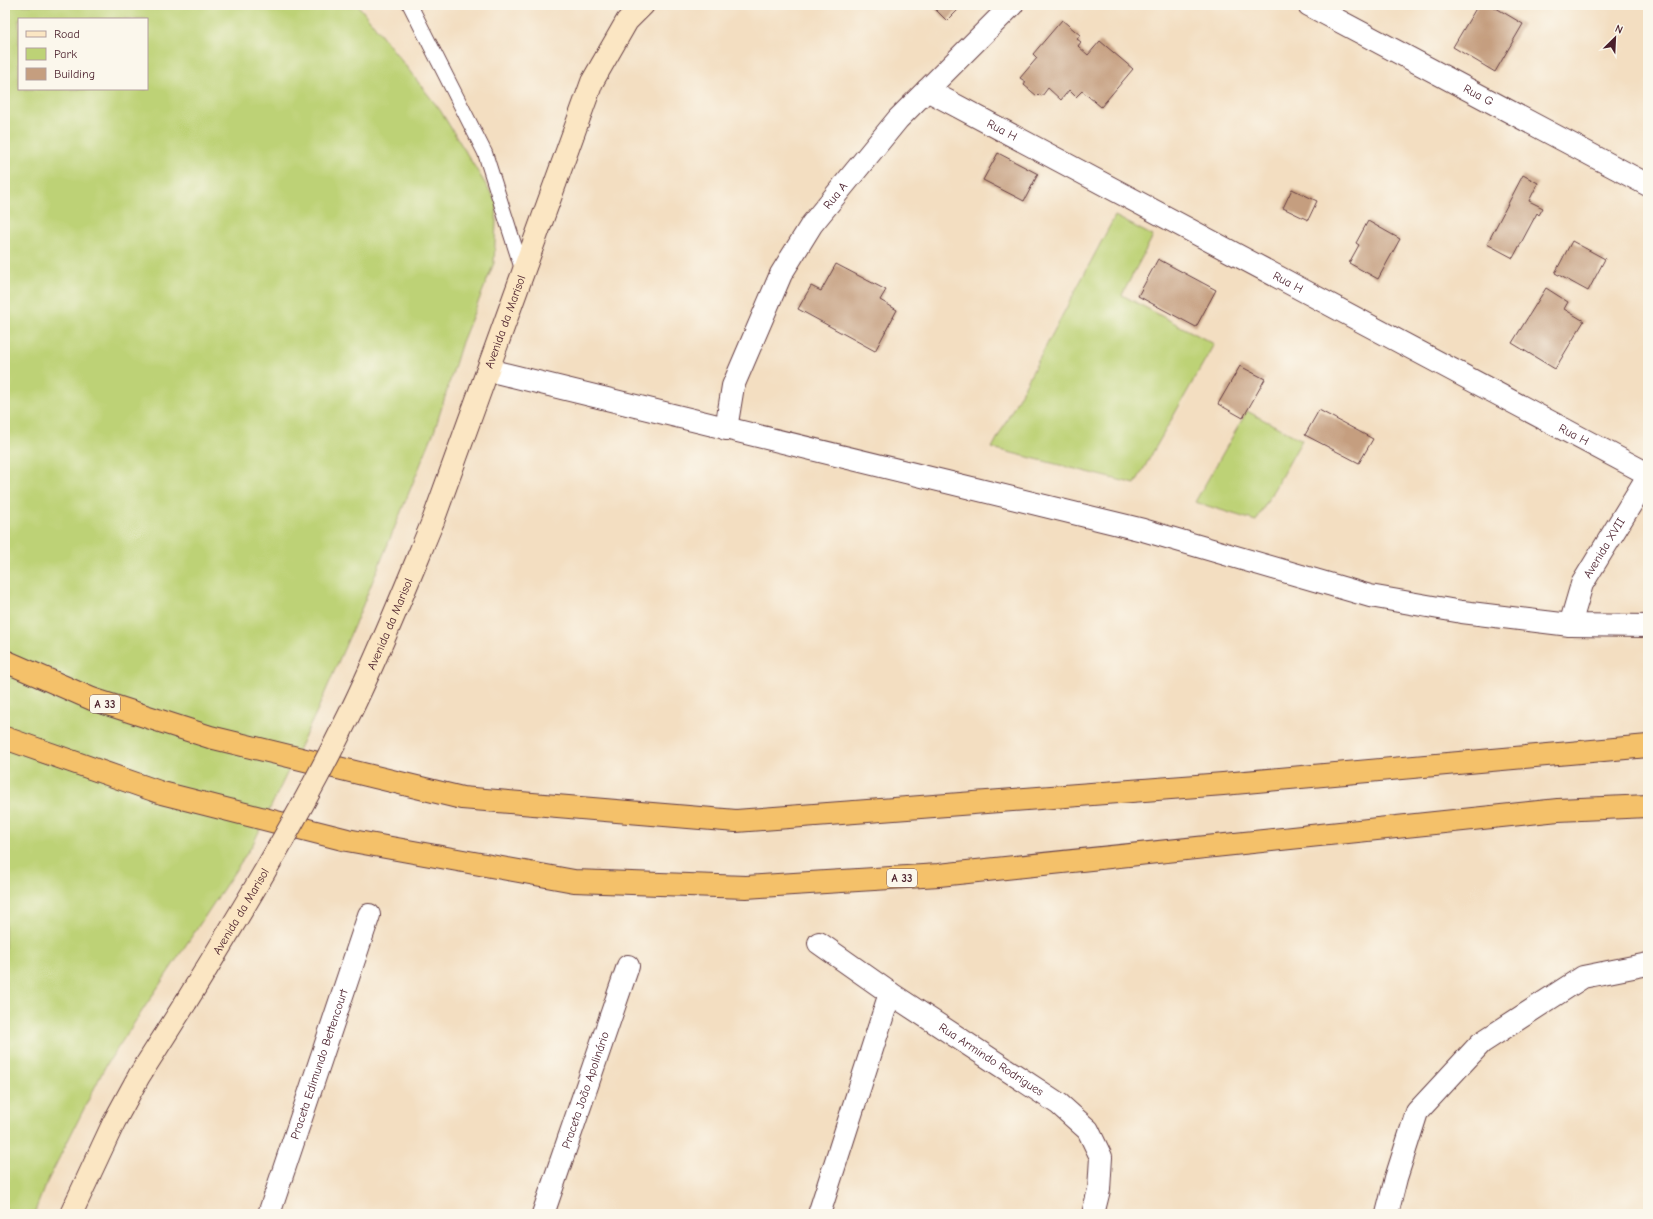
<svg xmlns="http://www.w3.org/2000/svg" width="1653" height="1219" font-family="'Comic Neue',sans-serif">
	<style>
		.green { fill: #bdd276; stroke: #847850; fill-rule: evenodd }
		.building { fill: #c59e7f }
		.lines { fill: none; stroke-linecap: round; stroke-linejoin: round }
		.lane-casing { stroke: #633c42; stroke-width: 16 }
		.street-casing { stroke: #633c42; stroke-width: 24 }
		.secondary-casing { stroke: #633c42; stroke-width: 24 }
		.highway-casing { stroke: #633c42; stroke-width: 24 }
		.lane { stroke: #fff; stroke-width: 14 }
		.street { stroke: #fff; stroke-width: 22 }
		.secondary { stroke: #fbe6c3; stroke-width: 22 }
		.highway { stroke: #f4c16a; stroke-width: 22 }
		.secondary-bridge-casing { stroke: #633c42; stroke-width: 24; stroke-linecap: butt }
		.secondary-bridge { stroke: #fbe6c3; stroke-width: 22 }
		.labels { text-anchor: middle; stroke-width: 3.5; stroke-linejoin: round; paint-order: stroke }
		.shield { fill: #fbf7ec; stroke: #7f6065; stroke-width: 1 }
		.shield-label { font-size: 11px; font-weight: bold; fill: #4a1f2b }
		.street-label { font-size: 12px; fill: #4a1f2b; stroke: #fbf7ec }
	</style>
	<rect width="100%" height="100%" fill="#fbf7ec"/>
	<filter id="ink" filterUnits="userSpaceOnUse"><feTurbulence type="fractalNoise" baseFrequency=".025" numOctaves="2"/><feDisplacementMap in="SourceGraphic" scale="8" xChannelSelector="R" yChannelSelector="G"/><feConvolveMatrix kernelMatrix="1 2 1 2 8 2 1 2 1" color-interpolation-filters="sRGB"/></filter>
	<filter id="wash" filterUnits="userSpaceOnUse"><feTurbulence type="fractalNoise" baseFrequency=".012" numOctaves="4" result="noise"/><feDisplacementMap in="SourceGraphic" scale="16" xChannelSelector="R" yChannelSelector="G"/><feGaussianBlur stdDeviation="0.9" result="paint"/><feColorMatrix in="noise" values="0 0 0 0 0 0 0 0 0 0 0 0 0 0 0 0 0 1.4 0 .05"/><feComposite in="paint" operator="in"/></filter>
	<g filter="url(#wash)">
		<rect width="100%" height="100%" fill="#f3dec1"/>
		<!-- green -->
		<path class="green" d="M5 5H358L440 110 497 203 494 263 462 342 435 429 360 612 317 711 253 844 105 1067 44 1188 34 1214H5ZM19 19H147V89H19Z
			M1115 216 1153 236 1122 295 1214 344 1135 484 992 448Z
			M1247 411 1302 440 1256 521 1195 502Z"/>
		<g id="blocks">
			<!-- building -->
			<path class="building" d="M931 5H963L947 21Z
				M1478 5H1491L1523 24 1495 72 1453 47Z
				M1062 20 1080 35 1077 39 1081 42 1078 46 1088 55 1100 41 1133 69 1101 107 1082 91 1076 97 1069 90 1061 100 1048 88 1042 96 1039 94 1037 96 1024 85 1026 82 1020 78 1037 58 1033 54Z
				M998 153 1038 174 1024 201 983 180Z
				M1523 175 1538 183 1529 201 1543 208 1539 215 1537 213 1513 258 1487 244Z
				M1292 189 1317 201 1308 220 1283 208Z
				M1368 221 1400 239 1378 279 1349 263 1359 245 1356 243Z
				M1572 241 1605 259 1588 291 1555 273Z
				M1158 259 1216 290 1196 327 1138 296Z
				M836 264 886 290 880 300 897 310 875 351 798 309 811 286 821 291Z
				M1546 288 1568 302 1564 309 1584 321 1555 369 1512 343Z
				M1240 366 1265 379 1243 418 1218 404Z
				M1319 410 1373 439 1359 463 1305 435Z"/>
		</g>
	</g>
	<g filter="url(#ink)">
		<use href="#blocks" fill-opacity="0" stroke="#633c42" stroke-width="1"/>
		<g class="lines">
			<defs>
				<path id="lane" d="M410 5 485 153 523 272"/>
				<g id="street">
					<path id="s1" d="M1309 5 1648 185"/>
					<path id="s2" d="M927 90 1648 474"/>
					<path d="M488 370 1143 530 1370 596 1462 612 1570 625 1648 626"/>
					<path id="s3" d="M726 429 733 386 781 274 812 224 898 119 1012 5"/>
					<path id="s4" d="M1570 625 1582 584 1648 476"/>
					<path id="s5" d="M819 943 890 993 1059 1104 1088 1130 1101 1157 1099 1190 1093 1214"/>
					<path id="s6" d="M269 1214 369 915"/>
					<path id="s7" d="M543 1214 628 966"/>
					<path d="M819 1214 890 993"/>
					<path d="M1387 1214 1396 1178 1417 1112 1481 1043 1583 977 1648 964"/>
				</g>
				<g id="secondary">
					<path id="s8" d="M433 521 592 82 627 21 643 5"/>
					<path d="M71 1214 114 1122 139 1076 186 1002"/>
				</g>
				<path id="highway" d="M5 661 92 699 210 737 462 798 736 821 1223 784 1648 746
					M5 738 162 793 347 840 574 881 746 887 939 875 1558 810 1648 806"/>
			</defs>
			<!-- lane casing -->
			<use href="#lane" class="lane-casing"/>
			<!-- street casing -->
			<use href="#street" class="street-casing"/>
			<!-- secondary casing -->
			<use href="#secondary" class="secondary-casing"/>
			<!-- highway casing -->
			<use href="#highway" class="highway-casing"/>
			<!-- lane -->
			<use href="#lane" class="lane"/>
			<!-- street -->
			<use href="#street" class="street"/>
			<!-- secondary -->
			<use href="#secondary" class="secondary"/>
			<!-- highway -->
			<use href="#highway" class="highway"/>
			<defs>
				<g id="secondary-bridge">
					<path id="s9" d="M186 1002C244 908 300 815 349 715 380 652 406 586 433 521"/>
				</g>
			</defs>
			<!-- secondary-bridge casing -->
			<use href="#secondary-bridge" class="secondary-bridge-casing"/>
			<!-- secondary-bridge -->
			<use href="#secondary-bridge" class="secondary-bridge"/>
		</g>
	</g>
	<g class="labels">
		<!-- shield labels -->
		<g class="shield">
			<rect x="90" y="695" width="30" height="18" rx="3"/>
			<rect x="887" y="869" width="30" height="18" rx="3"/>
		</g>
		<g class="shield-label">
			<text x="105" y="708">A 33</text>
			<text x="902" y="882">A 33</text>
		</g>
		<!-- street labels -->
		<g class="street-label">
			<text dy="4" stroke="none"><textPath href="#s1" startOffset="192">Rua G</textPath></text>
			<text dy="4" stroke="none"><textPath href="#s2" startOffset="85">Rua H</textPath></text>
			<text dy="4" stroke="none"><textPath href="#s3" startOffset="261">Rua A</textPath></text>
			<text dy="4" stroke="none"><textPath href="#s2" startOffset="409">Rua H</textPath></text>
			<text dy="4" stroke="none"><textPath href="#s8" startOffset="212">Avenida da Marisol</textPath></text>
			<text dy="4" stroke="none"><textPath href="#s2" startOffset="733">Rua H</textPath></text>
			<text dy="4" stroke="none"><textPath href="#s4" startOffset="85">Avenida XVII</textPath></text>
			<text dy="4" stroke="none"><textPath href="#s9" startOffset="430">Avenida da Marisol</textPath></text>
			<text dy="4" stroke="none"><textPath href="#s9" startOffset="106">Avenida da Marisol</textPath></text>
			<text dy="4" stroke="none"><textPath href="#s5" startOffset="208">Rua Armindo Rodrigues</textPath></text>
			<text dy="4" stroke="none"><textPath href="#s6" startOffset="158">Praceta Edimundo Bettencourt</textPath></text>
			<text dy="4" stroke="none"><textPath href="#s7" startOffset="131">Praceta João Apolinário</textPath></text>
		</g>
	</g>
	<!-- margin -->
	<rect width="1653" height="1219" fill="none" stroke="#fbf7ec" stroke-width="20"/>
	<!-- legend -->
	<rect x="18" y="18" width="130" height="72" fill="#fbf7ec" stroke="#b4a19f"/>
	<rect x="26" y="31" width="20" height="6" fill="#fbe6c3" stroke="#b4a19f"/>
	<text x="54" y="38" font-size="12" fill="#4a1f2b">Road</text>
	<rect x="26" y="48" width="20" height="12" fill="#bdd276" stroke="#b4a19f"/>
	<text x="54" y="58" font-size="12" fill="#4a1f2b">Park</text>
	<rect x="26" y="68" width="20" height="12" fill="#c59e7f" stroke="#b4a19f"/>
	<text x="54" y="78" font-size="12" fill="#4a1f2b">Building</text>
	<!-- north arrow -->
	<g transform="translate(1615 38) rotate(24)" stroke="#fbf7ec" stroke-width="3" paint-order="stroke">
	<path d="M0-3L7 15L0 10L-7 15Z" fill="#4a1f2b"/>
	<text y="-6" font-size="11" font-weight="bold" text-anchor="middle" fill="#4a1f2b">N</text>
	</g>
</svg>
